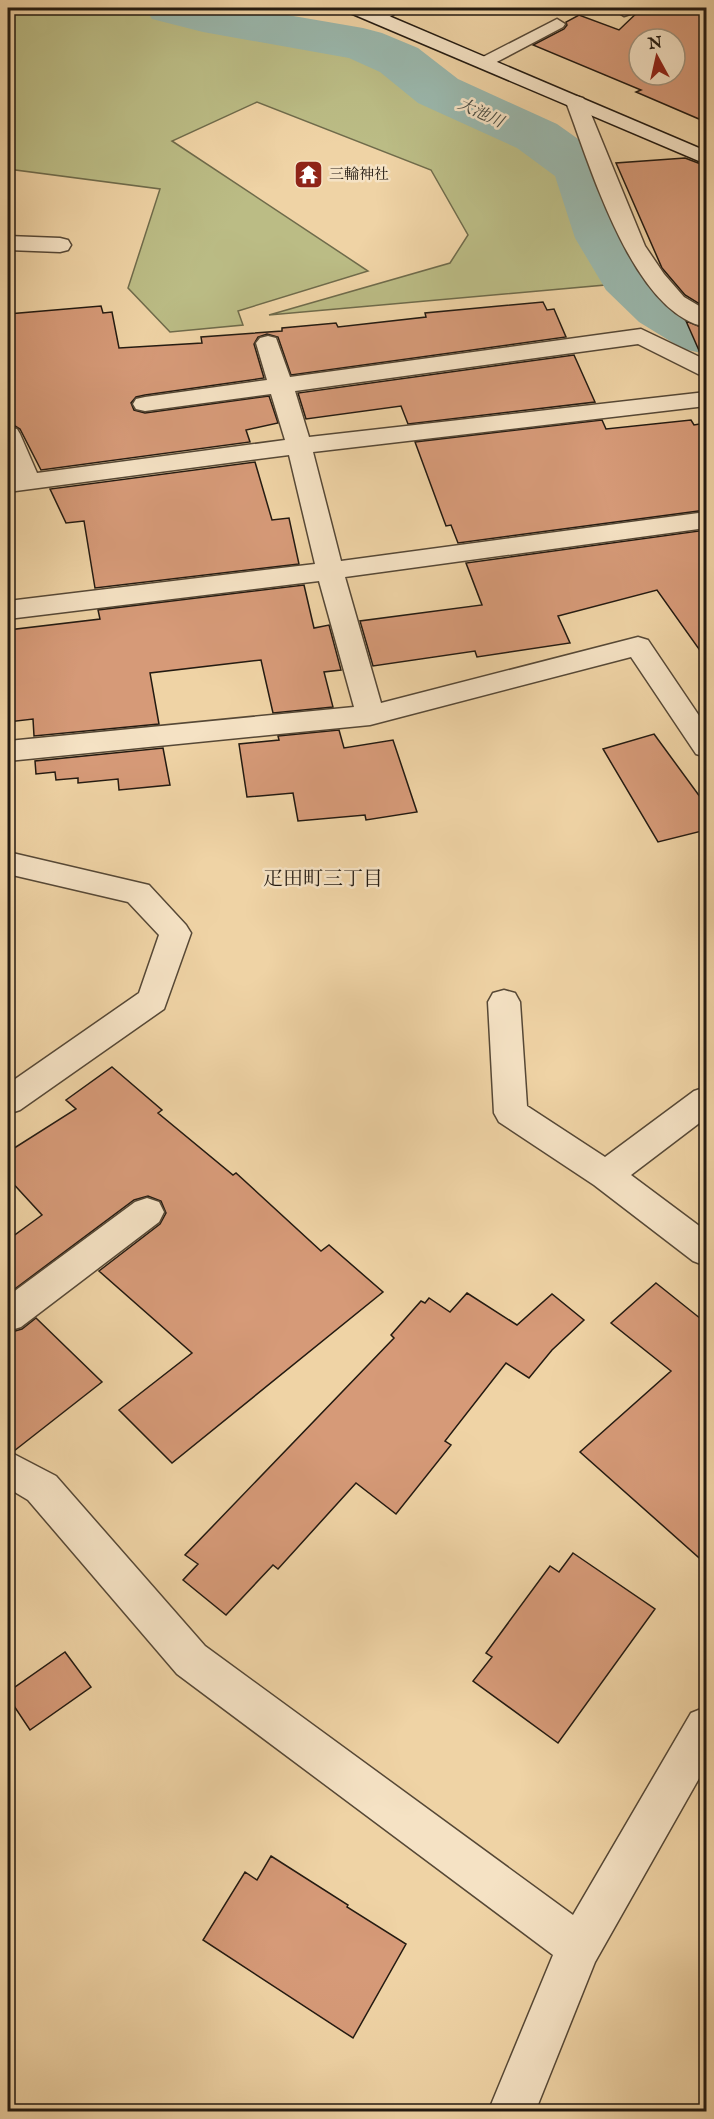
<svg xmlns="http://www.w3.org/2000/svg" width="714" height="2119" font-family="'IM FELL English','Noto Serif JP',serif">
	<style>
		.green { fill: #bbbc85; stroke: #6f6b4b; stroke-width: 1.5 }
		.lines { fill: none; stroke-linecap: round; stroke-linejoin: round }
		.river { fill: #9ab7ac; fill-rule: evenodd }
		.building { fill: #d69a78; stroke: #231a11; stroke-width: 1.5; fill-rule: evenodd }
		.lane-casing { stroke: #564836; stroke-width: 3 }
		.street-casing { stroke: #564836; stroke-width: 3 }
		.secondary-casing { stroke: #231a11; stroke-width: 3 }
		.lane { fill: #f5e2c4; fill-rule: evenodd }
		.street { fill: #f5e2c4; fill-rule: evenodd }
		.secondary { fill: #f5e2c4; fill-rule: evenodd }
		.labels { text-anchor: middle; stroke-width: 5; stroke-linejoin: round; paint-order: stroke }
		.far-poi-label { font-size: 15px; fill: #231a11; stroke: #f5e2c4; text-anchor: start }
		.far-water-label { font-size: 16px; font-style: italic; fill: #474940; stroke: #f5e2c4 }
		.neighbourhood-label { font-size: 20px; fill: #231a11; stroke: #f5e2c4 }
	</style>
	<rect width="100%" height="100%" fill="#efd3a5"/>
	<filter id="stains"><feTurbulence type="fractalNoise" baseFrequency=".00333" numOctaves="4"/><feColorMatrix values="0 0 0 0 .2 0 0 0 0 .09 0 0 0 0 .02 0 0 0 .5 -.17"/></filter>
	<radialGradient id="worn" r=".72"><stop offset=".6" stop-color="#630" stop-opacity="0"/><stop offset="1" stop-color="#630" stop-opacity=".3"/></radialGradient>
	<!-- green -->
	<path class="green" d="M8 8H149L153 11 359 48 427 92 559 165 616 284 269 315 450 263 468 235 431 170 257 102 172 141 368 271 238 311 243 325 170 332 128 288 160 189 8 169Z"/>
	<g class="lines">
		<!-- river -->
		<path class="river" d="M145 8H246L363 28 382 33 418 48 458 79 557 124 602 156 610 168 624 201 635 238 653 266 683 296 706 309V354L683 349 639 322 606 290 575 238 555 176 517 148 418 103 380 72 349 58 203 32 152 19Z"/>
	</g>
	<!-- building -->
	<path class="building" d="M642 8H706V122L636 92 641 90 533 45 564 29 567 25 566 22 579 15 619 30ZM639 39H675V75H639Z
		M685 158 706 166V308L685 295 662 268 616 163Z
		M543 302 547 310 554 309 566 337 291 375 278 337 267 334 258 337 254 344 264 378 145 395 136 397 131 403 134 410 145 413 269 396 278 423 246 430 250 442 41 470 20 429 15 426 8 411V314L101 306 103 313 112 312 119 348 202 343 201 337 282 331V328L336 323 338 327 426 317 425 313Z
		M686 321 706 329V358L701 355Z
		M574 355 595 402 408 424 401 406 306 419 298 393Z
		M602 420 606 429 691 420 694 425 706 423V510L458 543 451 525 446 526 415 442Z
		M255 462 272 520 289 518 299 564 95 588 84 521 66 523 50 489Z
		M706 530V659L657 590 558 616 570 643 477 657 475 651 373 666 360 621 482 605 466 563Z
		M304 585 314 628 329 625 341 670 324 672 333 707 273 713 261 660 150 673 159 724 34 736 33 719 8 722V630L100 619 98 610Z
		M339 730 344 748 393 740 417 812 366 820 365 815 298 821 293 793 247 797 239 744 279 740 278 736Z
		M654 734 706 805V830L658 842 603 749Z
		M163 748 170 785 119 790 118 779 78 783V778L56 780 55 772 36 774 35 761Z
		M112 1067 162 1110 158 1113 233 1175 236 1173 321 1251 329 1245 383 1292 172 1463 119 1410 192 1353 99 1271 160 1224 166 1213 161 1201 148 1196 134 1200 8 1294V1240L42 1215 8 1178V1152L76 1109 66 1100Z
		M656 1283 706 1323V1564L580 1452 671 1371 611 1323Z
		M467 1293 517 1325 552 1294 584 1320 552 1350 529 1378 506 1363 445 1441 451 1445 396 1514 356 1483 278 1569 273 1565 226 1615 183 1580 198 1564 185 1555 394 1338 391 1335 421 1301 425 1303 429 1298 450 1312Z
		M36 1318 102 1382 14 1451 8 1449V1333L22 1329Z
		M573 1553 655 1609 558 1743 473 1681 492 1657 486 1653 550 1566 559 1572Z
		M65 1652 91 1687 30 1730 8 1697V1692Z
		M271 1856 348 1905 347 1907 406 1944 353 2038 203 1940 245 1872 257 1880Z"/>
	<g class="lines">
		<defs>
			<path id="lane" d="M385 8H405L384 20H372L370 17Z
				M618 8H635L630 14 624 16 616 11Z
				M557 19 565 24 563 27 491 65H479L477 62 479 59Z"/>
			<path id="street" d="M576 96 583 98 586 102 645 246 664 274 684 297 706 310V327C632 313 590 164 566 102L569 98Z
				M8 236 60 238 68 240 71 245 68 250 60 252 8 250Z
				M641 329 706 360V376L698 374 638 344 295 391 309 437 706 392V406L313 452 341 561 706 512V528L345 577 381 703 638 637 648 640 706 726V757L696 754 631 657 370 725 8 761V741L354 707 319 581 8 619V601L315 564 289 455 8 492V476H13L8 462V427L17 429 20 434 37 473 285 440 271 394 145 411 136 409 133 404 136 399 145 397 267 380 256 343 260 338 268 336 276 338 290 377Z
				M8 852 149 885 186 925 191 933 164 1009 20 1110 8 1114V1084L139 993 159 935 128 902 8 874Z
				M504 990 515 993 520 1002 527 1106 605 1157 694 1091 706 1087V1118L631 1175 706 1231V1266L693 1261 594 1185 499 1122 494 1113 488 1002 493 993Z
				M147 1198 159 1202 164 1212 159 1222 21 1327 8 1331V1296L135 1202Z
				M8 1451 56 1476 205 1646 573 1915 691 1713 706 1707V1766L595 1962 535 2112H488L553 1955 177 1674 28 1500 8 1488Z"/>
			<path id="secondary" d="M345 8H370L706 151V164L348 12Z"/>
		</defs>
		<!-- lane casing -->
		<use href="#lane" class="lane-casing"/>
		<!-- street casing -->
		<use href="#street" class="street-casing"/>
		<!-- secondary casing -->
		<use href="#secondary" class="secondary-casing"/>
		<!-- lane -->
		<use href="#lane" class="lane"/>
		<!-- street -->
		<use href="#street" class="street"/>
		<!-- secondary -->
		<use href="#secondary" class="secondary"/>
	</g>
	<!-- icons -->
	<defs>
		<symbol id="temple-square" viewBox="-11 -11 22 22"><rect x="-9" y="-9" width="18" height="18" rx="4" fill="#8f2418" stroke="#f5e2c4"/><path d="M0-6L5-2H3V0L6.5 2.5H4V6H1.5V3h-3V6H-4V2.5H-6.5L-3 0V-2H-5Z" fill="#fff"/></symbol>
	</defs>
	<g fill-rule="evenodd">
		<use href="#temple-square" x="292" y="158" width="33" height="33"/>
	</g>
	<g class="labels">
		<!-- far-poi labels -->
		<g class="far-poi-label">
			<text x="329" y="179">三輪神社</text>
		</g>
		<!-- far-water labels -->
		<g class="far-water-label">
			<text transform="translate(481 112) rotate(25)" y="6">大池川</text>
		</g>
		<!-- neighbourhood labels -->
		<g class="neighbourhood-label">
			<text x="323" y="885">疋田町三丁目</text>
		</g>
	</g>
	<!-- margin -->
	<rect width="714" height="2119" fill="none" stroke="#efd3a5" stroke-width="30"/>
	<rect x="9" y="9" width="696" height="2101" fill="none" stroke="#231a11" stroke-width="3"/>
	<rect x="15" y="15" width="684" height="2089" fill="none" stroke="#231a11" stroke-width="1.5"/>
	<!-- north arrow -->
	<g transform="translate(657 57) rotate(352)"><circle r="28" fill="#f5e2c4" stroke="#a1927c" stroke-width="1.5"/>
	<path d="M0-4.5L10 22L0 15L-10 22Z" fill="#8f2418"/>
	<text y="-9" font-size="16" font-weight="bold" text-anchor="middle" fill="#231a11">N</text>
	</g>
	<rect width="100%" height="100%" filter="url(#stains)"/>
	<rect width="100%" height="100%" fill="url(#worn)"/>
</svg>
